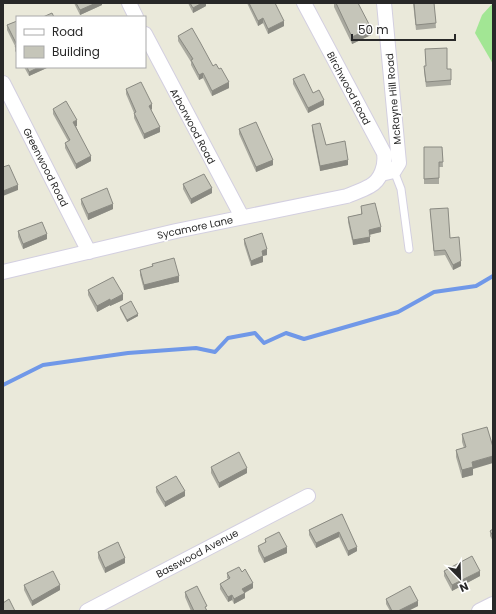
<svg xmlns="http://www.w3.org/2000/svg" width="496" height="614" font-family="Poppins,sans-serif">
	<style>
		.pitch { fill: #a2e694 }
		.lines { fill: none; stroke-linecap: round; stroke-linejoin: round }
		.stream { stroke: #7098e8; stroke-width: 4 }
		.service-casing { stroke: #d3cfe0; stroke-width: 9 }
		.minor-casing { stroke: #d3cfe0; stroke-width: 16 }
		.service { stroke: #fff; stroke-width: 7 }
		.minor { stroke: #fff; stroke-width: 14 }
		.wall { fill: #a9a99f }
		.shaded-wall { fill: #8a8a82 }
		.building { fill: #c5c5b9; stroke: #8a8a82 }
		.labels { text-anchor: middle; stroke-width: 3.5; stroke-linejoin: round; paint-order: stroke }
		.street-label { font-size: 10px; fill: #282828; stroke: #fff }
	</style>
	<rect width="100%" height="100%" fill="#eae9da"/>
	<!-- pitch -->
	<path class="pitch" d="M493 3V64L475 33 482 15Z"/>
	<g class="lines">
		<!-- stream -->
		<path class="stream" d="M3 385 43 365 128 353 196 348 215 352 228 338 255 333 264 343 286 333 304 339 398 312 434 292 476 286 493 276"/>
		<defs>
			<path id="service" d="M394 171 401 189 409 249"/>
			<path id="minor" d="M129 3 136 17
				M145 34 242 217
				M3 83 89 252
				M381 174 394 171 399 163 384 3
				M3 272 176 231 347 196C354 193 363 190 370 186 381 180 386 165 384 153L304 3
				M87 611 308 496
				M479 611 493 604"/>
		</defs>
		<!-- service casing -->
		<use href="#service" class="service-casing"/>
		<!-- minor casing -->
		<use href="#minor" class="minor-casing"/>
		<!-- service -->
		<use href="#service" class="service"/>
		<!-- minor -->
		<use href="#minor" class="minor"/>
	</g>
	<!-- wall -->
	<path class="wall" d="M74 3H102V5L80 15Z
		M188 3H206V6L193 13Z
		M247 3H275L284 26 268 34 263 23 258 26Z
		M334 3H358L371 35 352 44 334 7Z
		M413 3H434L436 28 416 30Z
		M17 21V54L15 51V46L7 30V25Z
		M178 36 213 66 229 88 212 96 203 78 199 80 191 65V62L178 41Z
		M425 49 447 69H451V85L426 87 424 71V66H426Z
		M24 67H49L29 76Z
		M293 79 313 93 324 105 308 113 293 84Z
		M126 89 152 109 151 110 160 132 144 139 134 118V113L126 94Z
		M53 109 77 126H76L91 161 76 169 65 148V143L68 141 53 114Z
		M312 125 326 145 348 165 320 171 312 130Z
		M239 129 273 165 256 172 239 134Z
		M424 147H442L443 167H439V184H424Z
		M183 184 212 193 191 204 183 189Z
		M81 199 113 209 88 220 81 204Z
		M361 206 381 232 370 234V242L353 245 348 222V217L361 214Z
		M430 209 450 238 461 266 453 270 445 255 434 256Z
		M18 231 47 239 23 249 18 237Z
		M244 239 267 255 263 256V262L251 266 244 244Z
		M152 264 179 282 144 290 140 275V270L152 267Z
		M88 290 123 300 110 306V305L97 312 88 295Z
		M120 307 138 316 127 322 120 309Z
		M462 434 473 469V475L462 478 456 457V450L464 448 462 442Z
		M211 467 247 473 219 488 211 473Z
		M156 487 185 496 165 507 156 492Z
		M342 514 357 551 348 556 339 537 316 548 309 535V530Z
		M493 529V541L490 536V531Z
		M265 539 287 553 264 563 258 551V546L265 543Z
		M98 552 125 563 105 573 98 558Z
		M444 571 480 576 452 591 444 576Z
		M242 572 253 588 245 593V598L234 604 232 600 228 602 220 589V584L228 579 227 578V573Z
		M24 585 60 590 32 606 24 590Z
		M185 592 207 611H191L185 597Z
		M386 599 418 606 408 611H390L386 604Z"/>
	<!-- shaded-wall -->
	<path class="shaded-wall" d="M96 3H102V5L80 15V10Z
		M202 3H206V6L193 13V8Z
		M263 18V23L258 26V21Z
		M284 21V26L268 34V29Z
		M371 28V35L352 44V37Z
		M39 67H49L29 76V72Z
		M203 73V78L199 80V75Z
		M229 82V88L212 96V91Z
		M324 100V105L308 113V108Z
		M152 104V109L149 111V106Z
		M77 120V126L73 127V122Z
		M160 127V132L144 139V134Z
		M91 156V161L76 169V164Z
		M273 160V165L256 172V167Z
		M348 160V165L320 171V166Z
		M18 185V190L3 196V191Z
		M212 188V193L191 204V199Z
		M113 204V209L88 220V214Z
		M381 227V232L369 235V230Z
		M47 234V239L23 249V244Z
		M370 237V242L353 245V240Z
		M267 249V255L262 256V251Z
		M263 256V262L251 266V261Z
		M461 261V266L453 270V265Z
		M179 276V282L144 290V285Z
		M123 294V300L110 306V301Z
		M110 299V305L97 312V306Z
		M138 314V316L127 322V320Z
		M493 456V463L473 469V475L462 478V470L472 462Z
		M247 468V473L219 488V483Z
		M185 491V496L165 507V502Z
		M339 532V537L316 548V543Z
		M287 547V553L264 563V558Z
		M357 547V551L348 556V551Z
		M125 558V563L105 573V568Z
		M480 571V576L452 591V585Z
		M253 583V588L242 594V589Z
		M60 585V590L32 606V601Z
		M245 593V598L234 604V599Z
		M232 595V600L228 602V597Z
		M418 601V606L408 611H398Z"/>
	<!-- building -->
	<path class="building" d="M76 3H96L80 10Z
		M190 3H202L193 8Z
		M249 3H275L284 21 268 29 263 18 258 21Z
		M336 3H358L371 28 352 37Z
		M414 3H434L436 23 416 25Z
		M52 13 54 17H43Z
		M17 21V49L15 46 17 45 7 25Z
		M192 28 200 42 213 66 216 64 219 69 221 68 229 82 212 91 203 73 199 75 191 60 193 59 178 36Z
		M447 48V69H451V80L426 82 424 66H426L425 49Z
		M27 67H39L29 72Z
		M304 74 313 93 319 90 324 100 308 108 293 79Z
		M141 82 152 104 149 106 160 127 144 134 134 113 136 112 126 89Z
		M66 101 77 120 73 122 91 156 76 164 65 143 70 140 53 109Z
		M256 122 273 160 256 167 239 129Z
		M320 123 326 145 345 141 348 160 320 166 312 125Z
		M424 147H442L443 162H439V178L424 179Z
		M9 165 18 185 3 191V167Z
		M204 174 212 188 191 199 183 184Z
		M107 188 113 204 88 214 81 199Z
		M375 203 381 227 369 230 370 237 353 240 348 217 362 214 361 206Z
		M448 208 450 238 459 237 461 261 453 265 445 250 434 251 430 209Z
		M42 222 47 234 23 244 18 231Z
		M262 233 267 249 262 251 263 256 251 261 244 239Z
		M174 258 179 276 144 285 140 270 153 266 152 264Z
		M113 277 123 294 110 301V299L97 306 88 290Z
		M131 301 138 314 127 320 120 307Z
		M487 427 493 447V456L472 462 473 467 462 470 456 450 466 447 462 434Z
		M239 452 247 468 219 483 211 467Z
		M176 476 185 491 165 502 156 487Z
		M342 514 357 547 348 551 339 532 316 543 309 530Z
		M493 529V536L490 531Z
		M279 532 287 547 264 558 258 546 266 542 265 539Z
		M118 542 125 558 105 568 98 552Z
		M472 556 480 571 452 585 444 571Z
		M239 567 242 572 245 569 253 583 242 589 245 593 234 599 232 595 228 597 220 584 230 578 227 573Z
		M53 571 60 585 32 601 24 585Z
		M197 586 207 606 205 607 207 611H194L185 592Z
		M410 586 418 601 398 611H392L386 599Z
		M9 599 15 611H3V603Z"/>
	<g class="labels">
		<!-- street labels -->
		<g class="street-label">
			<text transform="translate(349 88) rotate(62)" y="4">Birchwood Road</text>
			<text transform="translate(393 99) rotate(-95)" y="4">McRayne Hill Road</text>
			<text transform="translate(193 126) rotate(62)" y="4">Arborwood Road</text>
			<text transform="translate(46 167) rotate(63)" y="4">Greenwood Road</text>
			<text transform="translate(195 227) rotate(-12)" y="4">Sycamore Lane</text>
			<text transform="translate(197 553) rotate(-28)" y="4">Basswood Avenue</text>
		</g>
	</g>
	<!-- border -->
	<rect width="496" height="614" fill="none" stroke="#282828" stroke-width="8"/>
	<!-- legend -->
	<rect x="16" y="16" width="130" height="52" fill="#ffffff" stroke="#a9a9a9"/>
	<rect x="24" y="29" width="20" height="6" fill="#ffffff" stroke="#a9a9a9"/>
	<text x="52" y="36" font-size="12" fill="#282828">Road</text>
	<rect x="24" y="46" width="20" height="12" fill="#c5c5b9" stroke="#a9a9a9"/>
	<text x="52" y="56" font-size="12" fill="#282828">Building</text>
	<!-- north arrow -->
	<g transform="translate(460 578) rotate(157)" stroke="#ffffff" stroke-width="3" paint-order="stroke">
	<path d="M0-3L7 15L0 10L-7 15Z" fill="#282828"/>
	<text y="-6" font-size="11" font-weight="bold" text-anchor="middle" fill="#282828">N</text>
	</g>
	<!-- scale -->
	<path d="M352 34v6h103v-6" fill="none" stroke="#282828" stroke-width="2"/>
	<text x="358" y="34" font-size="12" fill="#282828" stroke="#ffffff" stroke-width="3" paint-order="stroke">50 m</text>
</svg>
